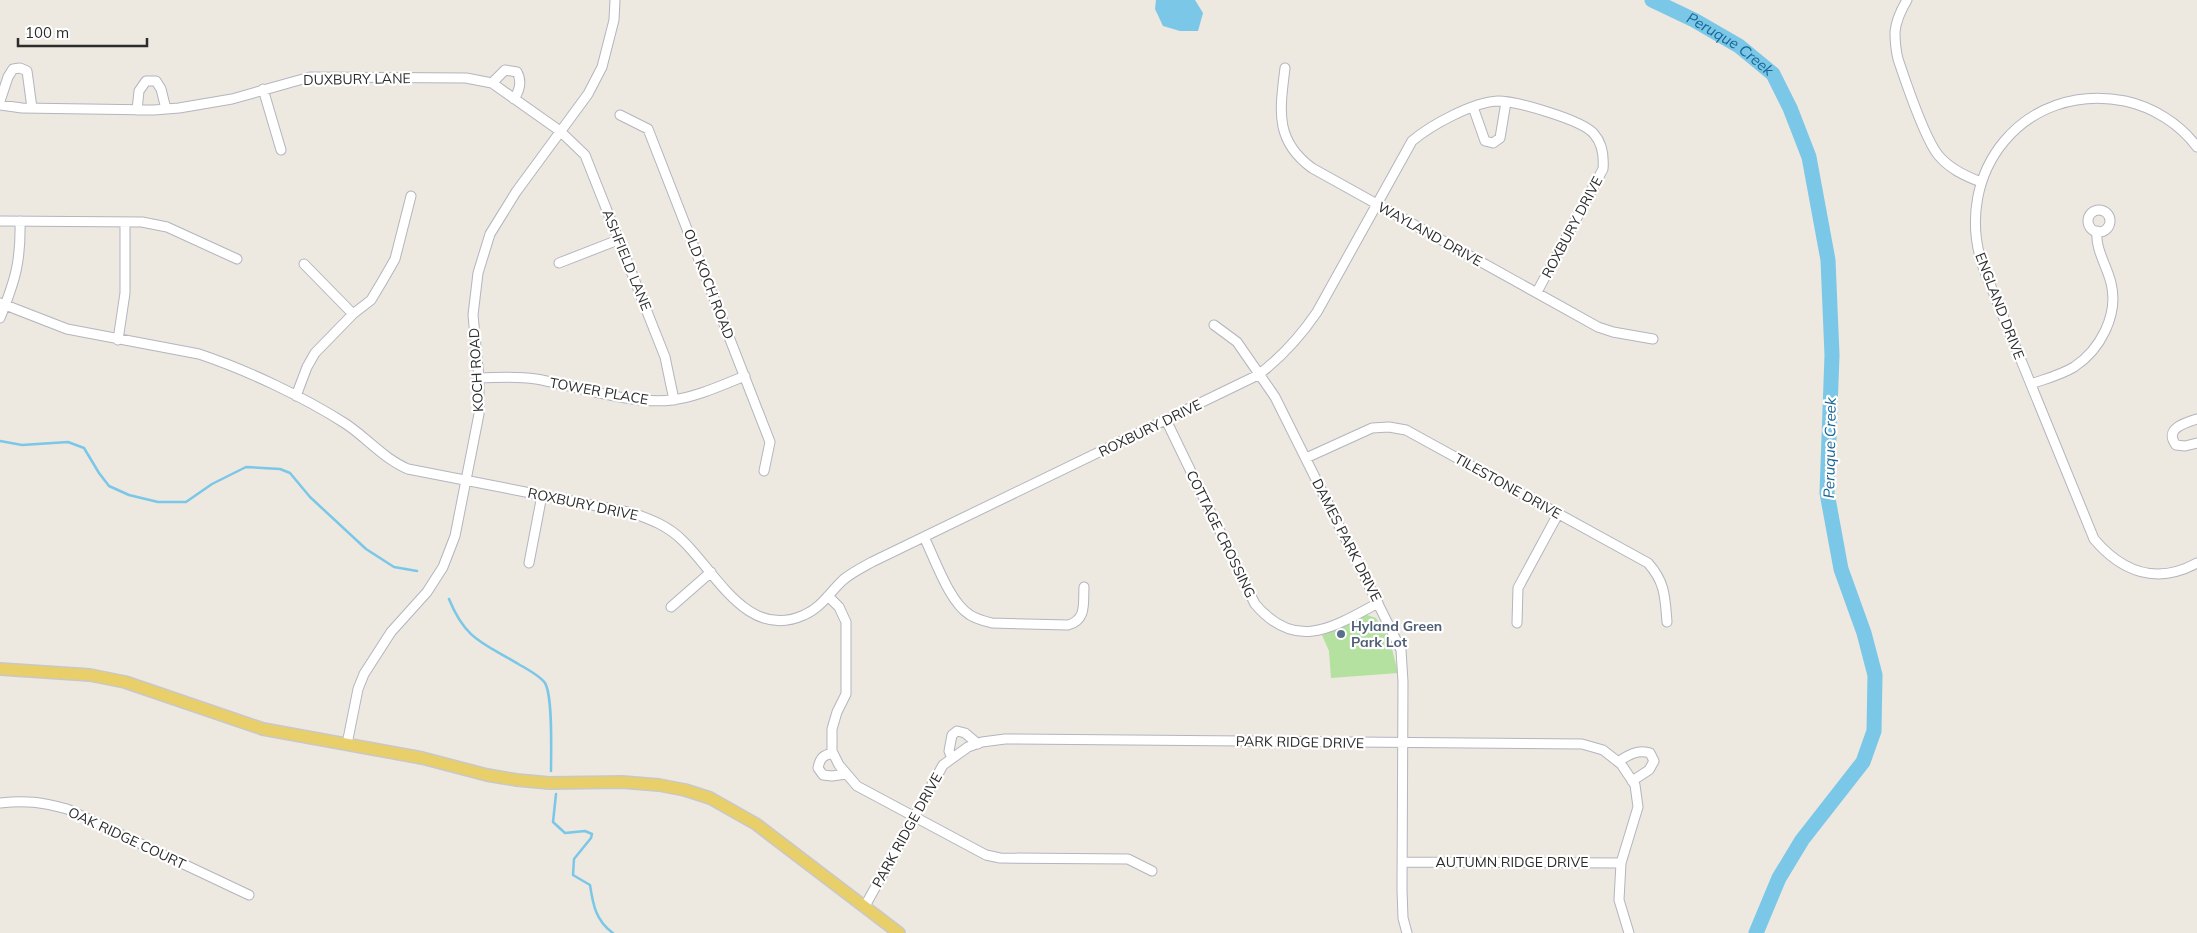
<svg xmlns="http://www.w3.org/2000/svg" width="2197" height="933" font-family="Mulish,sans-serif">
	<style>
		.green { fill: #b4e0a0 }
		.water { fill: #7ac7e8 }
		.lines { fill: none; stroke-linecap: round; stroke-linejoin: round }
		.stream { stroke: #7ac7e8; stroke-width: 2.5 }
		.river { stroke: #7ac7e8; stroke-width: 15 }
		.minor-casing { stroke: #b3b5bf; stroke-width: 11 }
		.major-casing { stroke: #c8c8c8; stroke-width: 14 }
		.minor { stroke: #fff; stroke-width: 9 }
		.major { stroke: #e8cf69; stroke-width: 11 }
		.service-dot { fill: #5c6f8a; stroke: #fff; stroke-width: 2 }
		.labels { text-anchor: middle; stroke-width: 4.5; stroke-linejoin: round; paint-order: stroke }
		.street-label { font-size: 14px; fill: #2c2c2c; stroke: #fff }
		.service-label { font-size: 14px; font-weight: bold; fill: #4e5e75; stroke: #fff; text-anchor: start }
		.water-label { font-size: 15px; font-style: italic; fill: #166696; stroke: #fff }
	</style>
	<rect width="100%" height="100%" fill="#ede8e0"/>
	<!-- green -->
	<path class="green" d="M1367 615 1376 618 1390 641 1398 673 1331 678 1329 651 1322 635Z"/>
	<!-- water -->
	<path class="water" d="M1156 0H1195L1203 13 1198 31H1180L1163 26 1155 9Z"/>
	<g class="lines">
		<!-- stream -->
		<path class="stream" d="M0 441 22 445 68 442 84 448 99 473 109 486 129 495 158 502H186L212 484 246 467 280 469 290 473 310 497 366 549 394 567 417 571
			M449 599C466 641 484 643 520 665 527 669 540 676 545 683 553 696 551 753 551 771
			M556 794 553 822 565 833 585 831 592 834 591 838 574 859 573 875 590 885C593 905 596 921 613 933"/>
		<!-- river -->
		<path class="river" id="s1" d="M1652 0 1694 20 1739 46 1773 74 1790 108 1809 157 1828 260 1832 355 1827 493 1841 569 1864 633 1875 675 1874 731 1863 762 1802 840 1779 878 1756 933"/>
		<defs>
			<path id="minor" d="M1907 0C1901 10 1896 21 1895 32 1895 41 1896 51 1898 59 1905 80 1926 141 1939 156 1950 169 1965 176 1981 182
				M1285 68C1280 110 1274 140 1312 168L1598 327 1613 332 1653 339
				M492 83 505 70 517 72C522 81 520 90 514 99
				M263 89 281 150
				M0 101 8 77 13 69 20 68 27 71 32 108
				M0 105 22 108 154 110 179 108 232 99 310 77 466 78 492 83 560 131 585 155 665 357 674 400
				M1473 107 1485 141 1493 143 1500 138 1506 102
				M137 110 139 91 146 81H156L161 89 166 109
				M620 115 648 129 770 442 764 471
				M2197 147C2180 124 2153 107 2125 101 2025 81 1951 172 1983 267L2094 539C2122 572 2157 585 2197 563
				M2088 221a11 11 0 1 1 22 0a11 11 0 1 1-22 0Z
				M0 221 142 222 167 227 237 259
				M559 263 618 240
				M304 264 353 314
				M0 303 67 329 199 354C247 370 304 397 346 424 367 438 384 459 408 469L633 513C652 520 668 526 682 540 716 572 747 641 804 615 821 608 830 592 843 580 851 573 863 567 872 562L1258 375C1282 357 1300 337 1317 312L1412 141C1431 125 1473 102 1498 101 1516 101 1583 120 1594 134 1603 144 1604 157 1603 169L1537 292
				M0 318C15 281 21 262 20 221
				M1214 325 1237 342 1275 397 1401 650 1403 682 1402 890 1403 918 1407 933
				M118 340 125 293V222
				M479 378C498 377 517 376 536 379 577 386 632 405 672 400 697 397 722 385 745 376
				M2031 384C2045 379 2061 375 2074 367 2100 350 2119 315 2111 283 2107 266 2095 249 2097 231
				M296 396 307 367 315 353 353 314 371 300 383 280 395 259 411 196
				M2197 419C2184 423 2164 429 2176 445L2185 446 2197 443
				M1166 420 1255 604C1296 652 1332 628 1378 603
				M1306 458 1372 428 1389 427 1406 430 1648 563C1665 582 1665 596 1667 622
				M924 537C935 559 949 602 970 615 976 619 984 621 992 623L1068 625C1087 620 1083 603 1084 587
				M529 563 542 495
				M828 596 839 607 846 622V694L837 712 832 729V751L839 765 857 786 986 855 1000 858 1128 859 1152 871
				M671 607 711 572
				M1517 623 1518 588 1558 514
				M347 744 358 689 364 674 391 632 427 592 443 567 455 536 479 414V378L473 315 478 273 490 234 516 192 588 94 602 67 614 20 615 0
				M833 753C823 755 820 758 818 768L823 775 832 776 846 774
				M952 758 949 751 952 735 957 731 965 733 978 744
				M1618 762C1628 755 1638 749 1650 753L1654 761 1649 770 1632 781
				M0 803C26 800 42 802 67 809L249 895
				M1403 862 1621 863
				M865 906 943 765 968 747 982 742 1005 739 1582 744 1603 750 1621 764 1635 785 1638 807 1621 863 1619 900 1629 933"/>
			<path id="major" d="M0 669 90 675 125 682 263 729 422 758 487 775 517 780 549 783 622 782 659 785 685 790 710 798 756 824 899 933"/>
		</defs>
		<!-- minor casing -->
		<use href="#minor" class="minor-casing"/>
		<!-- major casing -->
		<use href="#major" class="major-casing"/>
		<!-- minor -->
		<use href="#minor" class="minor"/>
		<!-- major -->
		<use href="#major" class="major"/>
	</g>
	<!-- markers -->
	<circle class="service-dot" cx="1341" cy="634" r="5"/>
	<g class="labels">
		<!-- street labels -->
		<g class="street-label">
			<text transform="translate(357 79) rotate(-1)" y="5">DUXBURY LANE</text>
			<text transform="translate(1572 227) rotate(-62)" y="5">ROXBURY DRIVE</text>
			<text transform="translate(1430 234) rotate(29)" y="5">WAYLAND DRIVE</text>
			<text transform="translate(627 260) rotate(68)" y="5">ASHFIELD LANE</text>
			<text transform="translate(709 284) rotate(69)" y="5">OLD KOCH ROAD</text>
			<text transform="translate(2000 306) rotate(69)" y="5">ENGLAND DRIVE</text>
			<text transform="translate(476 370) rotate(-93)" y="5">KOCH ROAD</text>
			<text transform="translate(599 391) rotate(10)" y="5">TOWER PLACE</text>
			<text transform="translate(1150 428) rotate(-26)" y="5">ROXBURY DRIVE</text>
			<text transform="translate(1508 486) rotate(29)" y="5">TILESTONE DRIVE</text>
			<text transform="translate(583 504) rotate(12)" y="5">ROXBURY DRIVE</text>
			<text transform="translate(1221 534) rotate(64)" y="5">COTTAGE CROSSING</text>
			<text transform="translate(1347 540) rotate(63)" y="5">DAMES PARK DRIVE</text>
			<text transform="translate(1300 742) rotate(1)" y="5">PARK RIDGE DRIVE</text>
			<text transform="translate(907 830) rotate(-61)" y="5">PARK RIDGE DRIVE</text>
			<text transform="translate(127 838) rotate(25)" y="5">OAK RIDGE COURT</text>
			<text x="1512" y="867">AUTUMN RIDGE DRIVE</text>
		</g>
		<!-- service labels -->
		<g class="service-label">
			<text x="1351" y="631">Hyland Green<tspan x="1351" dy="16">Park Lot</tspan></text>
		</g>
		<!-- water labels -->
		<g class="water-label">
			<text dy="5" stroke="none"><textPath href="#s1" startOffset="90">Peruque Creek</textPath></text>
			<text transform="translate(1830 448) rotate(-89)" y="5">Peruque Creek</text>
		</g>
	</g>
	<!-- scale -->
	<path d="M18 38v8h129v-8" fill="none" stroke="#2c2c2c" stroke-width="2.5"/>
	<text x="25" y="38" font-size="15" fill="#2c2c2c" stroke="#ffffff" stroke-width="4" paint-order="stroke">100 m</text>
</svg>
